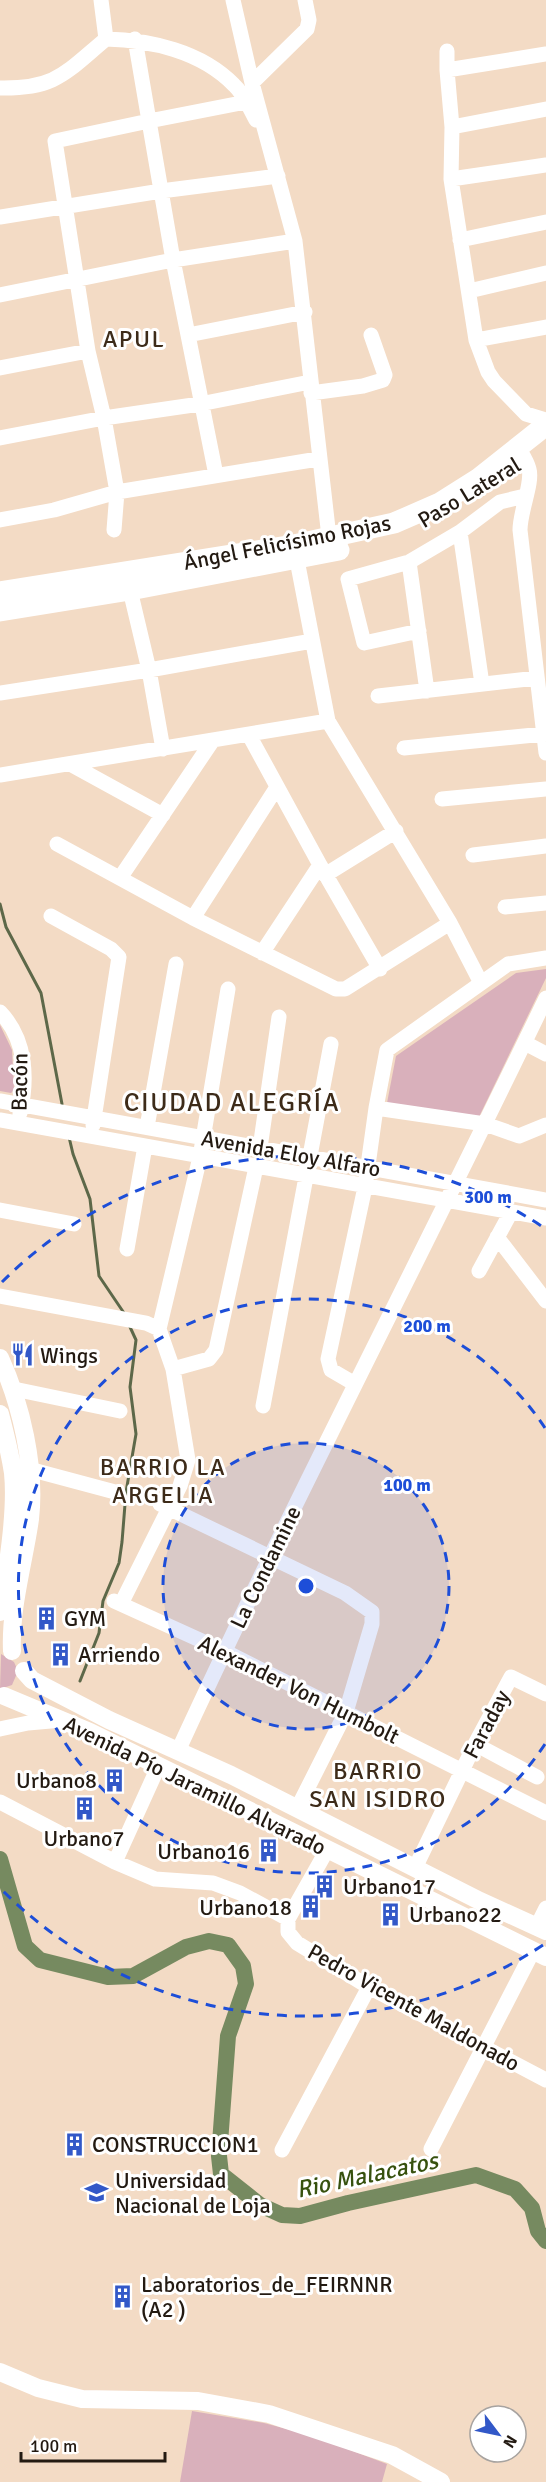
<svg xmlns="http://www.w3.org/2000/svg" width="546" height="2482" font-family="Signika,sans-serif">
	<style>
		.green { fill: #d9b0bb }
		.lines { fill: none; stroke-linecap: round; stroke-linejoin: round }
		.stream { stroke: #5d6849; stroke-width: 3 }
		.river { stroke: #768a60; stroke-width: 16 }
		.minor { stroke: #fff; stroke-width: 15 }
		.major { stroke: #fff; stroke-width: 18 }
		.highway { stroke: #fff; stroke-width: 21 }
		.ring { fill: none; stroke: #1d4ed8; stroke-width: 3; stroke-dasharray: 10 8 }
		.labels { text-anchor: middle; stroke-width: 6; stroke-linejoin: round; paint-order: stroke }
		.street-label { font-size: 22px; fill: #231a12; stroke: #fff }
		.poi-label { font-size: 22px; fill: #231a12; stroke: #fff; text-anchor: start }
		.neighbourhood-label { font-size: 24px; letter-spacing: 1.5px; fill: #3d2b19; stroke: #fff }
		.water-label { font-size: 24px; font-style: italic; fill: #37510e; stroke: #fff }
		.quarter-label { font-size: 26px; letter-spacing: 1.5px; fill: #3d2b19; stroke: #fff }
		.centre { fill: #1d4ed8; stroke: #fff; stroke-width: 3 }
		.ring-label { font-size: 18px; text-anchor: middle; font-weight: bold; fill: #1d4ed8; stroke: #fff; stroke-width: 6; stroke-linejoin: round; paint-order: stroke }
	</style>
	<rect width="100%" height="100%" fill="#f3dbc5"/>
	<!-- green -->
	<path class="green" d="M546 969V978L478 1119 387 1103 396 1056 516 973Z
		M0 1025 12 1050 14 1090 11 1093 0 1091Z
		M1 1654 14 1662 18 1671 12 1685 0 1689Z
		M192 2411 264 2423 313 2436 387 2464 382 2482H180Z"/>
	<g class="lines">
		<!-- stream -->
		<path class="stream" d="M0 904 6 927 41 993 62 1104
			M69 1137 73 1154 90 1199 99 1276 124 1313
			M80 1681 99 1633 103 1601 119 1563 122 1542 126 1492 136 1434 130 1387 136 1340 130 1327"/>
		<!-- river -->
		<path class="river" d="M0 1859 25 1946 40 1960 108 1977 133 1976 186 1947 209 1941 228 1945 243 1966 246 1984 228 2036 219 2156 221 2174 260 2205 282 2215 300 2216 348 2203 476 2175 515 2189 532 2208 538 2231 546 2241"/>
		<!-- minor -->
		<path class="minor" d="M101 0 106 39
			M233 0 252 83 295 241 329 537
			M135 39 149 121 246 102
			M447 70V51
			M252 83 307 29 309 20 305 0
			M0 88C56 89 65 73 106 39 150 40 201 51 234 85 244 94 250 109 256 120
			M452 127 546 109
			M546 165 451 179 476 340 488 372 494 381 526 414 546 420
			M451 179 452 127 447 70 546 54
			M0 217 161 191 278 176
			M460 240 546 222
			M469 291 546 273
			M0 295 173 260 295 241
			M188 335 305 312
			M476 340 546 327
			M0 368 88 351
			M311 393 363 386 383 380 385 375 371 335
			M0 438 104 418 200 404 310 382
			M518 447C522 454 527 461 529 469 533 483 520 511 520 530L546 753
			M0 520 54 510 117 492 318 459
			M114 530 117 492 104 418 88 351 55 141 149 121 173 260 216 475
			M460 532 482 684
			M297 560 328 721 450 923 481 983
			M409 562 427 691
			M130 590 149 670 163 749
			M419 631 364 643 348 579 409 562 460 532 500 502 525 496
			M0 693 149 670 312 641
			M378 696 537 678
			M249 735 320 865
			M404 748 544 734
			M70 764 163 815
			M0 775 328 721
			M442 799 546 789
			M57 844 193 918 336 989H345L450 923
			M473 855 546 846
			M325 875 396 831
			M120 878 213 740
			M505 907 546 903
			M51 916 111 949 119 957 93 1125
			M193 918 277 787
			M262 953 320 865 380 969
			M0 1012C26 1039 28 1078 20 1113
			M525 1043 546 1054
			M0 1101 546 1200
			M376 1108 485 1124 519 1136 546 1125
			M0 1120 546 1218
			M147 1127 176 964
			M260 1148 279 1017
			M0 1210 74 1224
			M497 1237 546 1301
			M127 1249 145 1146
			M479 1271 511 1212
			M0 1296 146 1323 159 1329
			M173 1369 159 1329 200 1157 228 989
			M355 1384 331 1370 328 1359 365 1187 376 1108 387 1050 508 964 546 958
			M14 1389 120 1411
			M263 1406 331 1044
			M29 1469 115 1492
			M160 1504 345 1593 372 1612V1624L346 1712 297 1809
			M114 1601 224 1651 546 1813
			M121 1604 180 1486 188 1460 173 1369 209 1359 216 1350 256 1167
			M0 1729 28 1723 62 1720
			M475 1744 537 1777
			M178 1751C295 1497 425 1250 546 998
			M0 1802 115 1862 155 1879 213 1883 240 1893 288 1919V1932L297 1943 369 1987 546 2080
			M115 1862 159 1765
			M415 1868 475 1744 511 1677 546 1694
			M288 1919 327 1850
			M537 1926 546 1908
			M431 2149 533 1951
			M282 2150 369 1987"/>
		<!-- major -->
		<path class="major" d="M0 1358C21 1404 36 1467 30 1519 24 1562 10 1607 12 1651
			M0 1414C5 1433 10 1453 13 1473 17 1512 7 1572 0 1612
			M24 1671 32 1680 109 1720 231 1775 480 1901 546 1931
			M4 1696 90 1732 546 1957
			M0 2372 38 2388 82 2399 198 2401 269 2414 392 2455 441 2482"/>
		<!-- highway -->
		<path class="highway" d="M0 592 294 545 394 523 440 503 478 479 546 425
			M0 611 130 590 339 550"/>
	</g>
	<!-- distance rings -->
	<circle cx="306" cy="1586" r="143" fill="#1d4ed8" fill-opacity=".12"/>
	<g class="ring">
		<circle cx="306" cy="1586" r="143"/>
		<path d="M545 1744A287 287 0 1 1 545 1428"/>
		<path d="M543 1945A430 430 0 0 1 2 1890M2 1282A430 430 0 0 1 543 1227"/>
	</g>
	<!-- icons -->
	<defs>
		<symbol id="restaurant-bare" viewBox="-9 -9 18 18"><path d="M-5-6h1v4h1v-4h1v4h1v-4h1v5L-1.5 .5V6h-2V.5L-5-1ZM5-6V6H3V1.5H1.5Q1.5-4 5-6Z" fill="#3258c8" stroke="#fff" stroke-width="2.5" paint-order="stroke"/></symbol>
		<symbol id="building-bare" viewBox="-9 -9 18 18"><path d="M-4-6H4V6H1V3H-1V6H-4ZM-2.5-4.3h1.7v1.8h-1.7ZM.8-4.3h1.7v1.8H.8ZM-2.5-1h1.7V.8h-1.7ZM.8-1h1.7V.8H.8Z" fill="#3258c8" stroke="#fff" stroke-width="2.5" paint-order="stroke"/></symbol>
		<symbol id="university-bare" viewBox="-9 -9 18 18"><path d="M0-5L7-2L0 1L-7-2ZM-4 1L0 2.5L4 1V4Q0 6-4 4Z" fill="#3258c8" stroke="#fff" stroke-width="2.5" paint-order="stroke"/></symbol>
	</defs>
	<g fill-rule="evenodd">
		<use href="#restaurant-bare" x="6" y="1338" width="33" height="33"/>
		<use href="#building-bare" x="30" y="1602" width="33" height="33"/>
		<use href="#building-bare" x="44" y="1638" width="33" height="33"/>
		<use href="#building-bare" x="98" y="1764" width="33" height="33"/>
		<use href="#building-bare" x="68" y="1792" width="33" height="33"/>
		<use href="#building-bare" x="252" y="1834" width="33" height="33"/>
		<use href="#building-bare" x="308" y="1870" width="33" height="33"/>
		<use href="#building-bare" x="294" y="1890" width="33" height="33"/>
		<use href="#building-bare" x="374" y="1898" width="33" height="33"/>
		<use href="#building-bare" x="58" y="2128" width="33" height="33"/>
		<use href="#university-bare" x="80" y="2176" width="33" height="33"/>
		<use href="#building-bare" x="106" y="2280" width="33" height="33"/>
	</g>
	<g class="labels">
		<!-- street labels -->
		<g class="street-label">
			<text transform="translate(469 492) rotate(-31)" y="8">Paso Lateral</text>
			<text transform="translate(287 542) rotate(-11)" y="8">Ángel Felicísimo Rojas</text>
			<text transform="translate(19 1082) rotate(-89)" y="8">Bacón</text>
			<text transform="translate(291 1153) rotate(10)" y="8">Avenida Eloy Alfaro</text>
			<text transform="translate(265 1567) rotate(-64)" y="8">La Condamine</text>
			<text transform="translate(299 1689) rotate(26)" y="8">Alexander Von Humbolt</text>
			<text transform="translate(486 1724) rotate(-62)" y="8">Faraday</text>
			<text transform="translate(195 1785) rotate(26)" y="8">Avenida Pío Jaramillo Alvarado</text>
			<text transform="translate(414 2007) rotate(29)" y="8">Pedro Vicente Maldonado</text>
		</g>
		<!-- poi labels -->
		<g class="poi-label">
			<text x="40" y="1363">Wings</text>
			<text x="64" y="1626">GYM</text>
			<text x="78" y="1662">Arriendo</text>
			<text x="97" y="1788" text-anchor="end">Urbano8</text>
			<text x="84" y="1846" text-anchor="middle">Urbano7</text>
			<text x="250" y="1859" text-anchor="end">Urbano16</text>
			<text x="343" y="1894">Urbano17</text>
			<text x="292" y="1915" text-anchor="end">Urbano18</text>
			<text x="409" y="1922">Urbano22</text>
			<text x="92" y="2152">CONSTRUCCION1</text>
			<text x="115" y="2188">Universidad<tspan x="115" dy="25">Nacional de Loja</tspan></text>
			<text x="141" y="2292">Laboratorios_de_FEIRNNR<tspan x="141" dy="25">(A2 )</tspan></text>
		</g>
		<!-- neighbourhood labels -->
		<g class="neighbourhood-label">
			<text x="134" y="347">APUL</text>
			<text x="163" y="1475">BARRIO LA<tspan x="163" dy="28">ARGELIA</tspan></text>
			<text x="378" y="1779">BARRIO<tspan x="378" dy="28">SAN ISIDRO</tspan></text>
		</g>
		<!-- water labels -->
		<g class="water-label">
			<text transform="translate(367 2175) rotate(-12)" y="8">Rio Malacatos</text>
		</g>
		<!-- quarter labels -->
		<g class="quarter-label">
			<text x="232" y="1111">CIUDAD ALEGRÍA</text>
		</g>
	</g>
	<circle cx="306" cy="1586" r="9" class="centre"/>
	<g class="ring-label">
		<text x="488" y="1203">300 m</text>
		<text x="427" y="1332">200 m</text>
		<text x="407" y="1491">100 m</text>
	</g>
	<!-- north arrow -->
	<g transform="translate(498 2434) rotate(122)"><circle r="28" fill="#ffffff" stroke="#a7a3a0" stroke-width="1.5"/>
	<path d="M0-4.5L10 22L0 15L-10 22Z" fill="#3258c8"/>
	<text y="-9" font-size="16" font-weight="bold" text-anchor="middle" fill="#231a12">N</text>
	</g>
	<!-- scale -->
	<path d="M21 2452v9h144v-9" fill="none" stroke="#231a12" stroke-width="3"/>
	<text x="30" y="2452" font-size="18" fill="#231a12" stroke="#ffffff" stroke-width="4.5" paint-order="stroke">100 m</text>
</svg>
